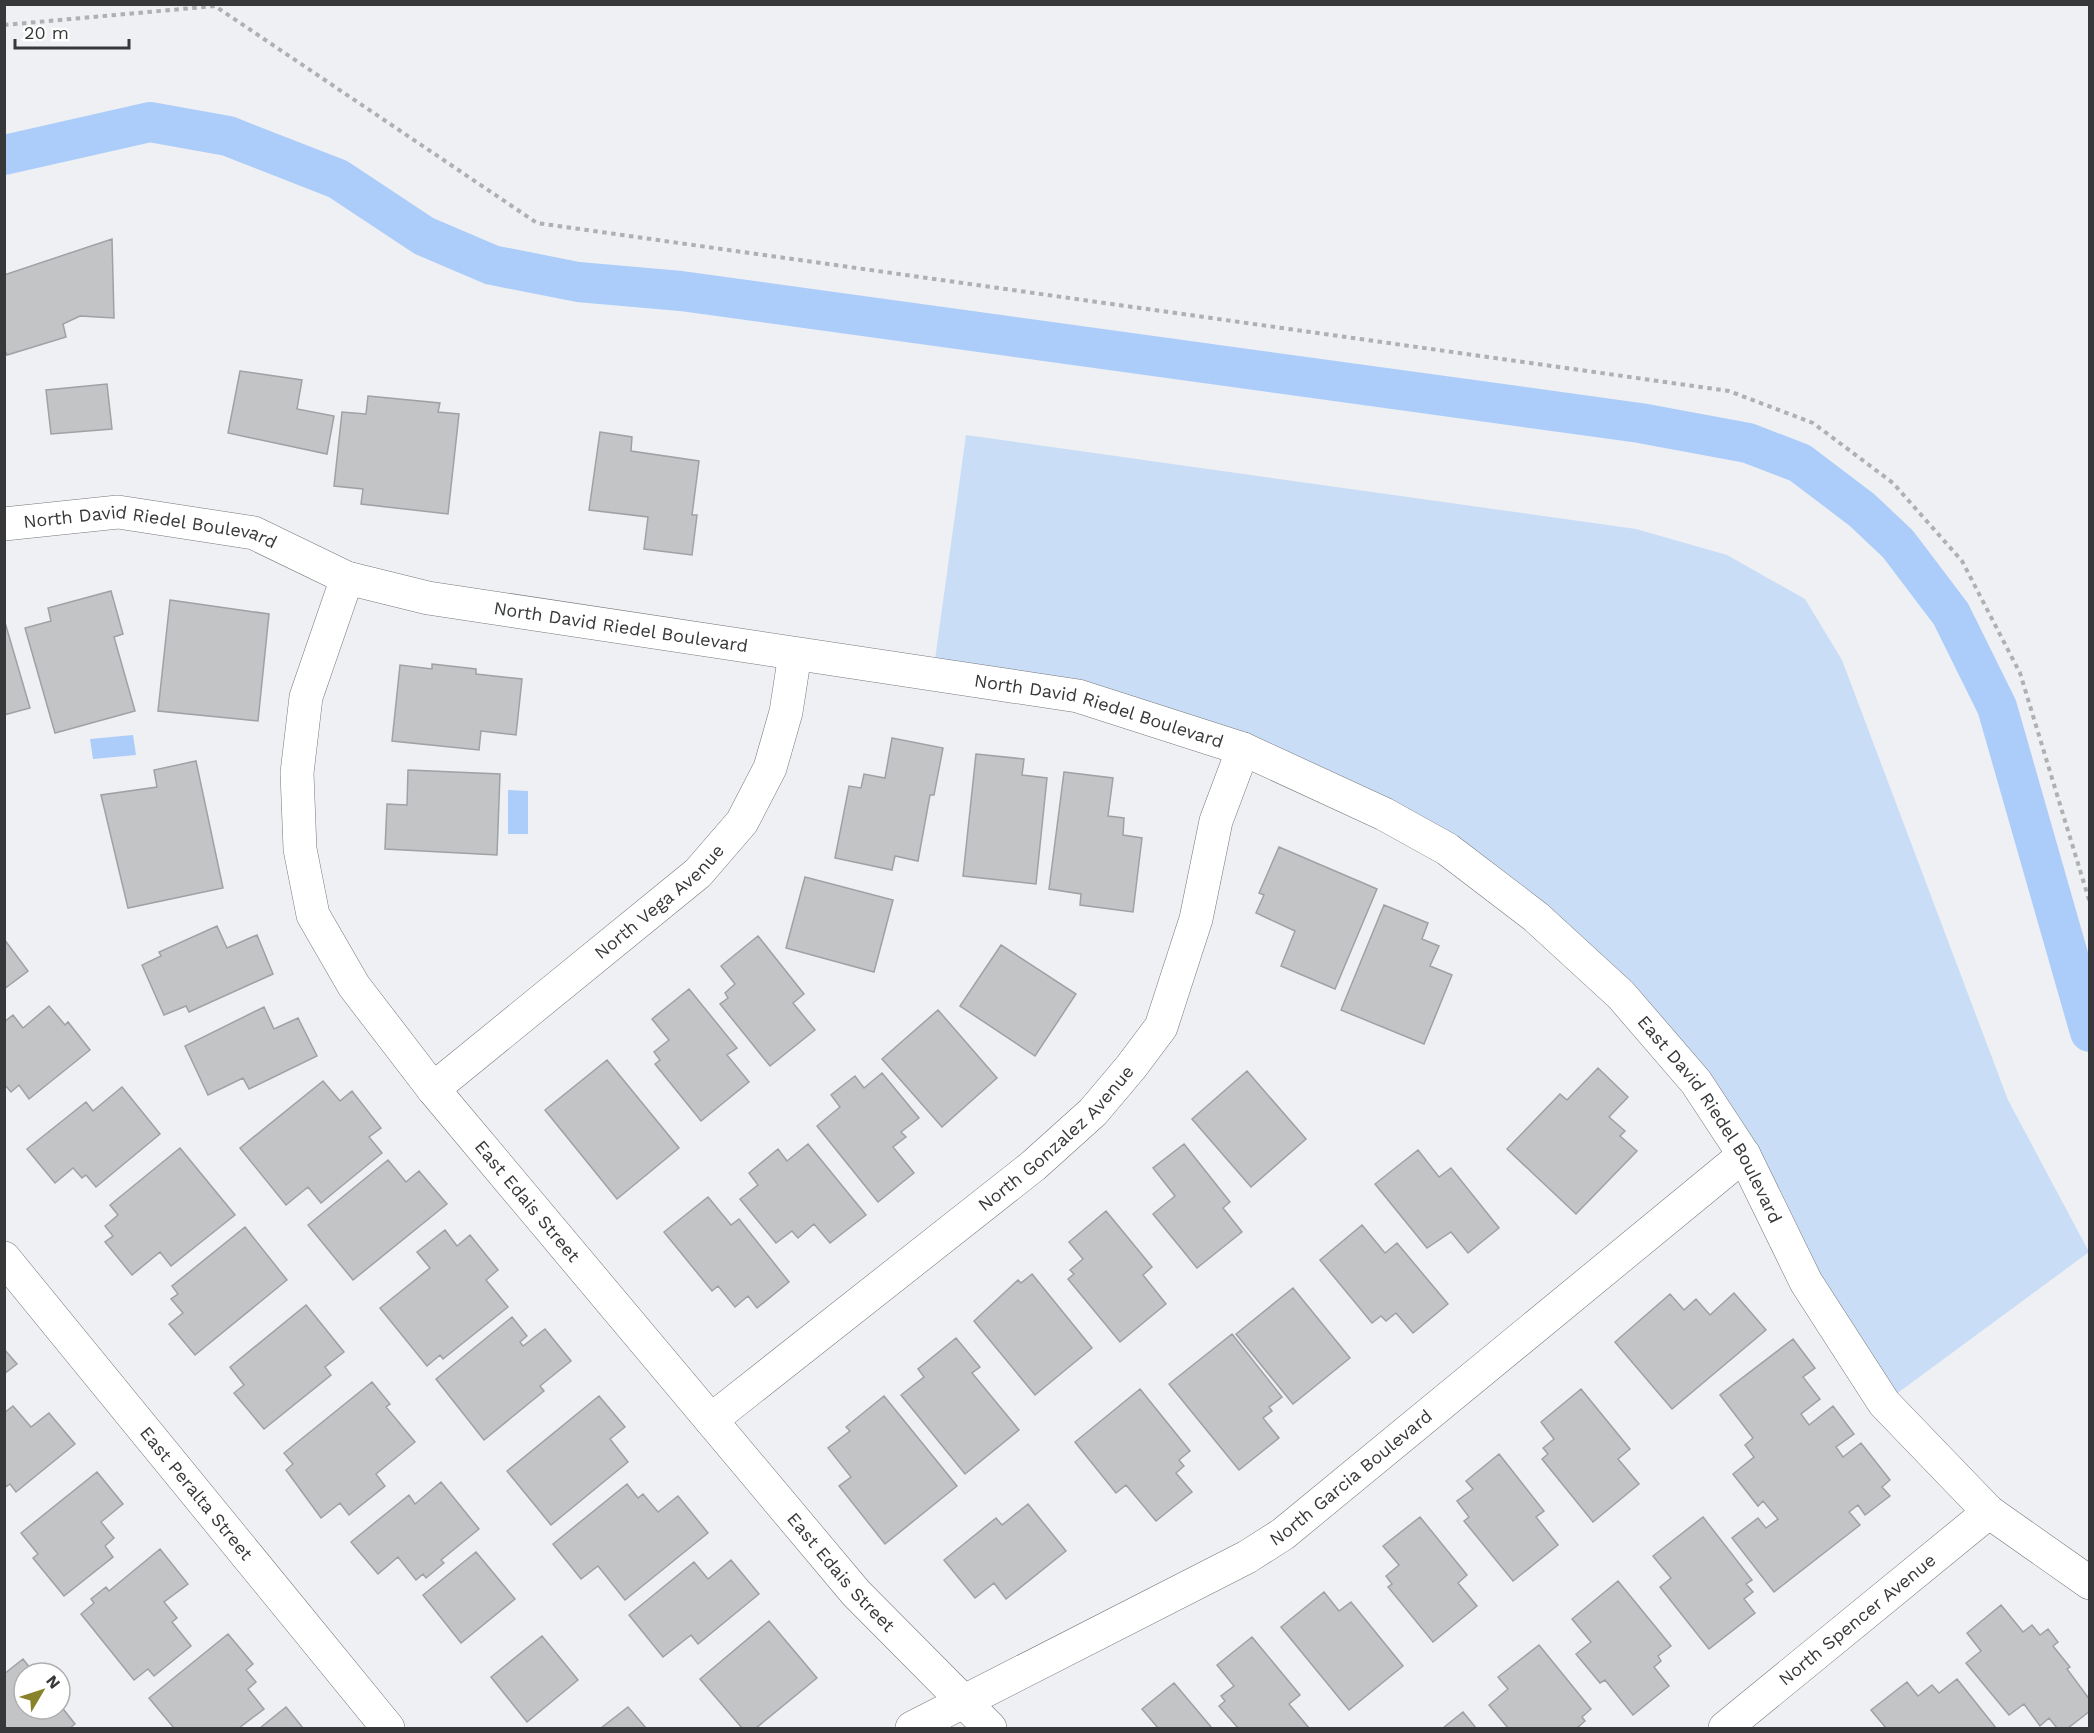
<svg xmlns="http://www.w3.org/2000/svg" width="2094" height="1733" font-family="'Work Sans',sans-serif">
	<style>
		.green { fill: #caddf7 }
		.water { fill: #accdfa }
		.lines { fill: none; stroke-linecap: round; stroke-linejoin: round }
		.canal { stroke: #accdfa; stroke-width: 40 }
		.building { fill: #c2c4c6; stroke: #9fa1a4; stroke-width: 1.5 }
		.minor-casing { stroke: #76787a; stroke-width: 34 }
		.path { stroke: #aeb0b2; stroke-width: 4; stroke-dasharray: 4.5 4.5; stroke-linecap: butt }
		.minor { stroke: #fff; stroke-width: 33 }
		.labels { text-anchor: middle; stroke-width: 6; stroke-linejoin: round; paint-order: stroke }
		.street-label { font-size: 18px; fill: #373839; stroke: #fff }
	</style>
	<rect width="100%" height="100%" fill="#eef0f3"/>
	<!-- green -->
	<path class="green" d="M966 435 1636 529 1727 555 1805 599 1842 660 2008 1100 2089 1252 1884 1403 1744 1155 1536 917 1243 749 933 674Z"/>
	<!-- water -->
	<path class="water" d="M133 735 136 755 93 759 90 739Z
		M508 790 528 791V834H508Z"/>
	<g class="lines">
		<!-- canal -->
		<path class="canal" d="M4 155 150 122 228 136 338 179 424 236 492 265 578 282 681 291 1640 423 1748 443 1800 463 1862 510 1898 544 1951 614 1997 707 2090 1032"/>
	</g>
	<!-- building -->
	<path class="building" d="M112 239 114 318 80 316 63 324 66 337 7 355 4 348V275Z
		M240 371 302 380 297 409 334 416 327 454 228 433Z
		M107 384 112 429 51 434 46 390Z
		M368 396 440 403 438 412 459 414 448 514 361 504 363 489 334 486 342 412 366 414Z
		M600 432 632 437 631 451 699 461 692 515H697L692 555 644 549 648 517 589 510Z
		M111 591 123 634 114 637 135 711 55 733 25 628 51 621 48 608Z
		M170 600 269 614 258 721 158 711Z
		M4 619 30 708 4 715Z
		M432 664 476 669V674L522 679 516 735 481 731 479 750 392 741 400 665 432 669Z
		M892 738 943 748 934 795H930L918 861 895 856 892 870 835 858 849 786 861 788 864 774 885 778Z
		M976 754 1024 759 1022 775 1047 778 1036 884 963 876Z
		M196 761 223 888 128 908 101 795 157 787 154 770Z
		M408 770 500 774 497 855 385 849 387 804 407 805Z
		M1064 772 1113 778 1108 816 1124 818 1123 835 1142 838 1133 912 1080 905 1081 894 1049 889Z
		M1279 847 1377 889 1335 989 1281 966 1295 931 1256 913 1264 895 1259 893Z
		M805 877 893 900 874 972 786 948Z
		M1384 905 1428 923 1422 939 1439 946 1430 966 1452 975 1424 1044 1341 1010Z
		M217 926 227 948 257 935 273 974 189 1012 186 1006 164 1015 142 965 161 956 159 952Z
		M758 936 804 994 793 1003 815 1030 770 1066 720 1004 728 998 725 993 735 984 721 966Z
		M4 939 28 971 4 989Z
		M1001 945 1076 994 1035 1056 960 1006Z
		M689 989 737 1048 727 1055 749 1082 701 1121 655 1064 660 1060 654 1052 669 1040 652 1019Z
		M49 1006 65 1025 68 1022 90 1050 29 1099 19 1085 11 1092 4 1084V1022L13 1015 23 1028Z
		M264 1007 274 1029 298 1018 317 1056 249 1089 243 1078 208 1095 185 1046Z
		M938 1010 997 1078 942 1127 882 1059Z
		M607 1060 679 1148 617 1199 545 1110Z
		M1598 1068 1628 1097 1609 1117 1625 1131 1620 1136 1637 1151 1576 1214 1507 1149 1560 1094 1567 1100Z
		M1247 1071 1306 1139 1251 1187 1192 1119Z
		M882 1073 919 1118 901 1132 906 1137 893 1147 914 1173 878 1202 817 1126 840 1107 831 1095 855 1076 864 1088Z
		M323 1081 340 1101 352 1091 381 1128 369 1137 382 1153 321 1203 308 1187 286 1205 240 1148Z
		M122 1087 160 1134 96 1187 86 1175 82 1178 73 1168 55 1183 27 1149 86 1102 93 1111Z
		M808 1144 866 1215 830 1243 814 1224 798 1238 792 1231 776 1243 740 1199 758 1185 749 1173 778 1149 787 1161Z
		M1184 1144 1230 1202 1223 1208 1242 1232 1197 1268 1153 1214 1175 1196 1153 1168Z
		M180 1148 235 1215 171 1266 160 1252 132 1275 105 1242 113 1236 105 1226 118 1215 110 1205Z
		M1418 1150 1439 1177 1451 1168 1499 1228 1468 1253 1451 1232 1427 1248 1375 1184Z
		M388 1160 406 1182 419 1171 447 1204 353 1280 308 1225Z
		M708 1197 731 1225 739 1219 789 1282 757 1308 748 1296 735 1307 718 1286 712 1291 664 1232Z
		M1106 1211 1152 1267 1143 1275 1166 1304 1120 1342 1068 1279 1074 1274 1070 1270 1083 1259 1069 1242Z
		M1362 1225 1385 1253 1397 1243 1448 1304 1413 1333 1396 1313 1386 1321 1381 1316 1372 1323 1320 1260Z
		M245 1227 287 1280 195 1355 169 1324 183 1313 171 1299 178 1294 172 1286Z
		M445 1230 457 1246 470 1235 498 1270 486 1280 508 1307 443 1359 440 1355 427 1366 380 1308 430 1268 417 1252Z
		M1032 1274 1092 1348 1035 1395 974 1321 1018 1280 1021 1283Z
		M1293 1288 1350 1358 1293 1404 1236 1334Z
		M1734 1293 1766 1330 1672 1409 1615 1342 1670 1294 1684 1310 1696 1299 1710 1315Z
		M306 1305 344 1352 325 1367 331 1375 264 1429 234 1393 244 1385 230 1367Z
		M512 1317 527 1336 520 1342 523 1346 545 1329 571 1361 540 1386 544 1391 484 1440 436 1379Z
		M1232 1334 1282 1397 1269 1407 1272 1411 1263 1418 1279 1438 1239 1470 1169 1384Z
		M956 1338 980 1367 972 1373 1019 1430 965 1474 901 1395 924 1377 918 1369Z
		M1793 1339 1815 1368 1803 1377 1820 1399 1801 1414 1809 1425 1833 1406 1854 1434 1836 1447 1843 1457 1861 1443 1890 1480 1882 1487 1890 1496 1865 1515 1858 1505 1849 1512 1860 1525 1774 1592 1732 1538 1758 1518 1766 1528 1778 1519 1763 1501 1758 1506 1733 1474 1754 1457 1745 1445 1753 1438 1720 1395Z
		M4 1349 17 1364 4 1374Z
		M372 1382 390 1404 386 1407 415 1442 376 1474 385 1486 349 1515 340 1503 321 1518 286 1470 293 1464 284 1453Z
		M1140 1389 1190 1451 1179 1460 1184 1466 1176 1473 1192 1492 1156 1521 1126 1485 1116 1493 1075 1442Z
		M1581 1389 1630 1449 1618 1459 1639 1484 1593 1522 1542 1459 1548 1454 1543 1448 1554 1439 1541 1422Z
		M599 1396 625 1427 610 1439 628 1462 551 1525 507 1471Z
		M884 1396 957 1486 885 1544 839 1486 851 1477 828 1448 850 1431 846 1427Z
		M13 1406 31 1427 49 1413 75 1444 16 1492 10 1484 4 1488V1413Z
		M1499 1454 1544 1511 1536 1517 1558 1545 1513 1581 1464 1521 1469 1517 1457 1501 1473 1489 1466 1481Z
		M97 1472 123 1504 101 1522 114 1538 105 1546 113 1557 64 1596 33 1558 38 1554 21 1533Z
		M441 1482 479 1529 441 1560 444 1563 426 1578 423 1574 416 1580 398 1557 378 1574 351 1542 409 1495 415 1504Z
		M627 1484 638 1498 643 1494 658 1512 678 1496 708 1533 625 1600 598 1566 581 1579 553 1544Z
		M1028 1504 1066 1551 1006 1599 994 1583 975 1598 944 1560 996 1518 1002 1525Z
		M1420 1517 1467 1575 1458 1583 1477 1606 1433 1642 1388 1587 1392 1584 1386 1576 1399 1565 1383 1546Z
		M1703 1517 1752 1580 1746 1584 1753 1592 1744 1599 1755 1613 1709 1649 1660 1587 1671 1578 1653 1556Z
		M160 1549 188 1584 164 1602 177 1618 172 1622 191 1646 154 1676 148 1669 134 1680 81 1614 94 1603 91 1599 106 1587 109 1591Z
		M476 1552 515 1599 461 1643 423 1595Z
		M731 1560 759 1594 698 1644 691 1635 663 1657 629 1615 694 1562 708 1579Z
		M1618 1581 1671 1646 1658 1656 1661 1661 1654 1667 1669 1686 1633 1715 1605 1680 1600 1683 1576 1654 1591 1642 1572 1619Z
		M1324 1592 1339 1611 1351 1602 1403 1666 1349 1710 1281 1627Z
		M2001 1605 2023 1632 2032 1625 2040 1635 2048 1629 2058 1642 2053 1646 2070 1667 2067 1669 2090 1700V1711L2068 1728H2057L2049 1718 2040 1726 2024 1704 2009 1715 1966 1663 1981 1651 1967 1633Z
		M769 1621 817 1678 756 1728H742L700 1679Z
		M228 1634 253 1664 246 1670 256 1682 248 1689 264 1709 239 1728H174L149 1698Z
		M542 1636 578 1680 527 1722 491 1677Z
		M1252 1637 1300 1695 1289 1704 1309 1728H1238L1219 1706 1225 1701 1221 1696 1234 1686 1217 1665Z
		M1539 1645 1591 1709 1582 1717 1585 1721 1577 1728H1508L1489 1705 1508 1689 1498 1677Z
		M23 1659 34 1673H24V1709H60V1705L75 1724 70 1728H4V1674Z
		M1957 1679 1996 1728H1886L1871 1710 1907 1682 1918 1696 1932 1685 1939 1693Z
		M1174 1683 1212 1728H1158L1142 1709Z
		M286 1707 303 1728H260Z
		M628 1707 646 1728H601Z
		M1463 1712 1476 1728H1443Z"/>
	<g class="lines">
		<defs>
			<g id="minor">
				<path id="s1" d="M4 524 118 512 254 533 347 578 428 598 1078 696 1243 749 1384 814 1447 849 1536 917 1621 995 1696 1082 1744 1155 1806 1282 1884 1403 1989 1512 2090 1583"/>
				<path id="s2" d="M347 578 306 697 297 773 300 849 313 915 354 986 433 1089 856 1593 990 1728"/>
				<path id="s3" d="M433 1089 698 873 742 822 770 768 786 712 795 654"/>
				<path id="s4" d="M4 1258 388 1728"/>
				<path id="s5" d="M711 1420 1033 1166 1093 1112 1131 1067 1161 1027 1196 919 1216 821 1243 749"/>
				<path id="s6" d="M912 1728 1247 1557 1283 1534 1744 1155"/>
				<path id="s7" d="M1725 1728 1989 1512"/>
			</g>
		</defs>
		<!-- minor casing -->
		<use href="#minor" class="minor-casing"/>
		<!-- path -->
		<path class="path" d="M4 25 215 6 537 223 1729 391 1813 423 1893 483 1962 561 2020 673 2090 903"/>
		<!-- minor -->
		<use href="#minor" class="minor"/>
	</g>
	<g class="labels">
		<!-- street labels -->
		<g class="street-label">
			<text dy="6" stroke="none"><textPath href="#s1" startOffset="148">North David Riedel Boulevard</textPath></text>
			<text dy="6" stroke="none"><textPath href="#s1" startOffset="634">North David Riedel Boulevard</textPath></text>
			<text dy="6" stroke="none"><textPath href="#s1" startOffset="1120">North David Riedel Boulevard</textPath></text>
			<text dy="6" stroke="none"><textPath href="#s3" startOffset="294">North Vega Avenue</textPath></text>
			<text dy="6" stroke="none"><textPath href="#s1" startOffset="1878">East David Riedel Boulevard</textPath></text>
			<text dy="6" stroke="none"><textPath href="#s5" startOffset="446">North Gonzalez Avenue</textPath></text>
			<text dy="6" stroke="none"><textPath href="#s2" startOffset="704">East Edais Street</textPath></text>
			<text dy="6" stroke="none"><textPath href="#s6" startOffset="507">North Garcia Boulevard</textPath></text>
			<text dy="6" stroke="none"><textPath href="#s4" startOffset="304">East Peralta Street</textPath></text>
			<text dy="6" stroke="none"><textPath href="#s2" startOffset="1190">East Edais Street</textPath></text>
			<text dy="6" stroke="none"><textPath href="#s7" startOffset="171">North Spencer Avenue</textPath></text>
		</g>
	</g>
	<!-- border -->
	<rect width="2094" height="1733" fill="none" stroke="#373839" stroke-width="12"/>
	<!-- north arrow -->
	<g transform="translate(42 1691) rotate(51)"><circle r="28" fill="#ffffff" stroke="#afafb0" stroke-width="1.5"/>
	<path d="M0-4.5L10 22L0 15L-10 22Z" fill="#88832b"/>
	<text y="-9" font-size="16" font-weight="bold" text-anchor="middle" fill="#373839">N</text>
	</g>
	<!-- scale -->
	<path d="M15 39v9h114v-9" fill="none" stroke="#373839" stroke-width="3"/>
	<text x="24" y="39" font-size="18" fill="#373839" stroke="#ffffff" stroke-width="4.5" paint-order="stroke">20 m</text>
</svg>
